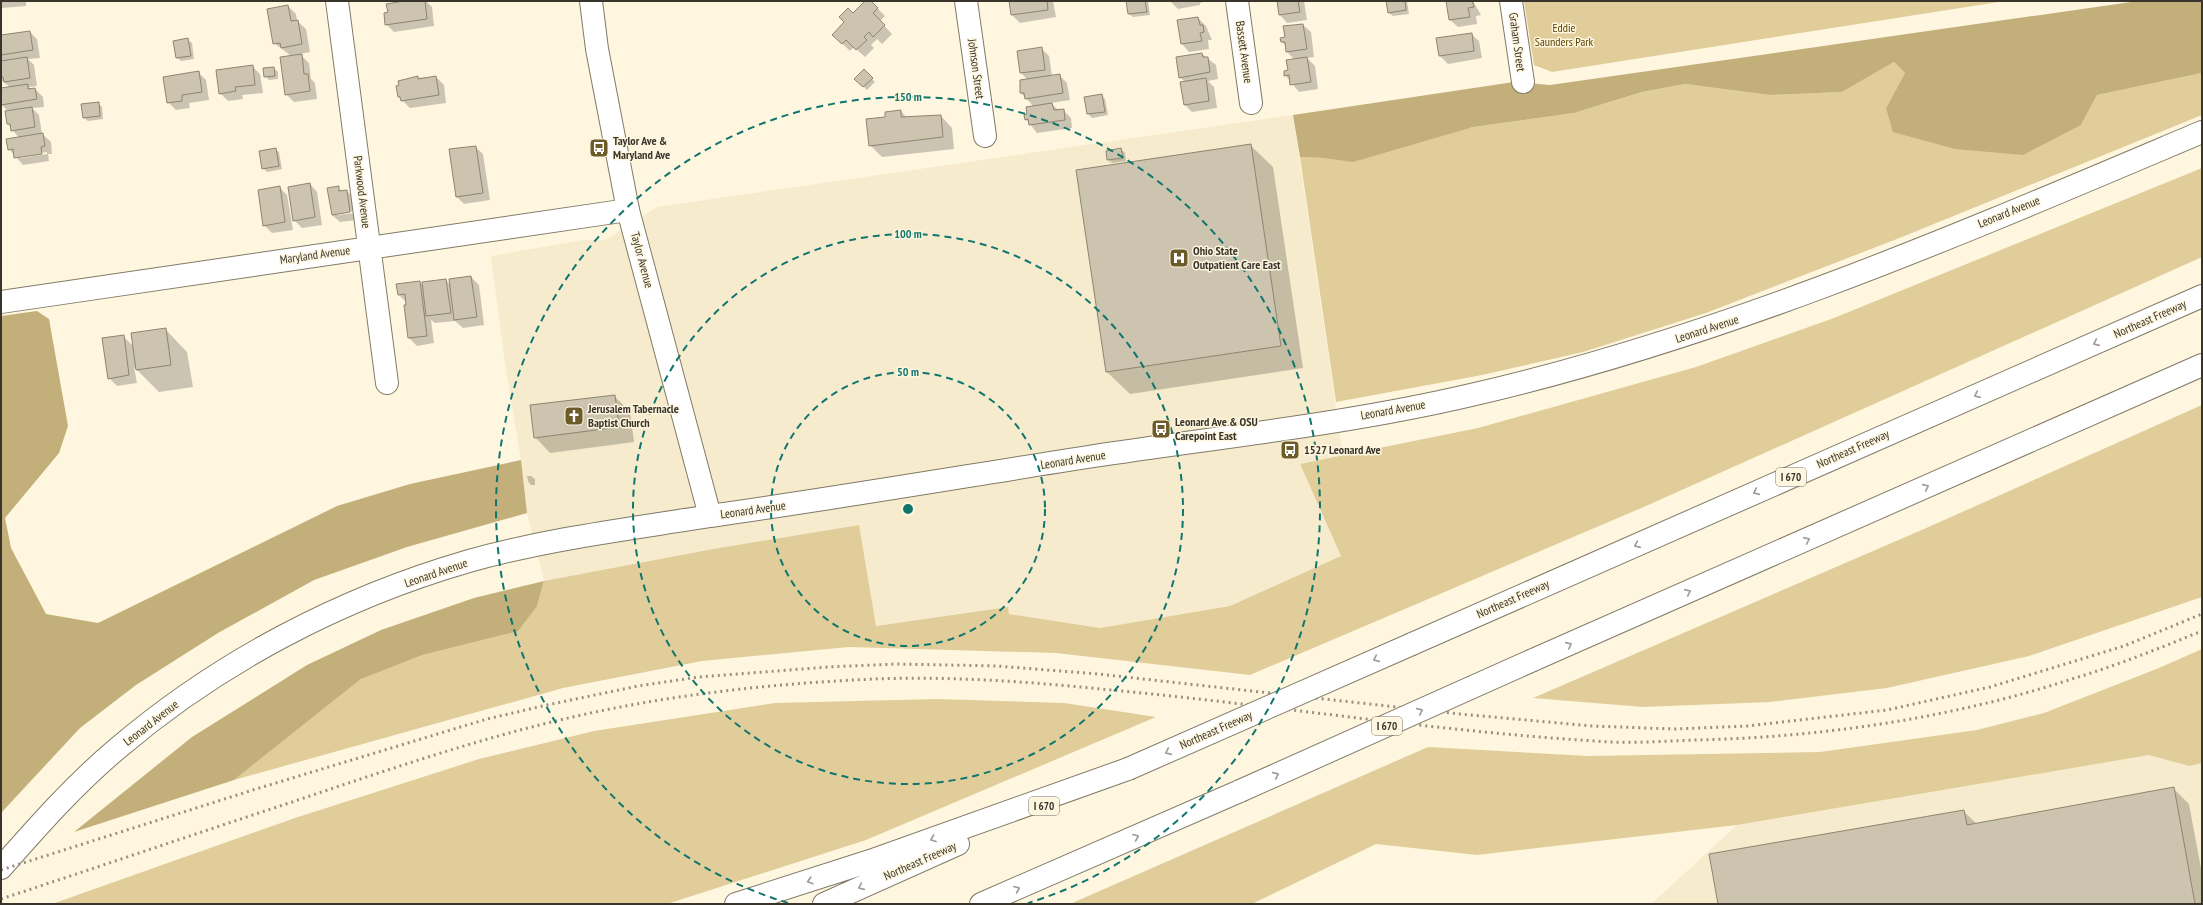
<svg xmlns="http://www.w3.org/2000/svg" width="2203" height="905" font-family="'PT Sans Narrow',sans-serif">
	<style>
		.built { fill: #f7ebce }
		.green { fill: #e0cd9a }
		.forest { fill: #c2af7a }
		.shadow { fill: #0003; fill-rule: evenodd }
		.building { fill: #ccc4ae; stroke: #8d8570 }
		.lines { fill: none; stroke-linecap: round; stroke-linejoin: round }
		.minor-casing { stroke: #817a66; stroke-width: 24 }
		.major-casing { stroke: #817a66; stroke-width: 24 }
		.highway-casing { stroke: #817a66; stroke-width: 24 }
		.minor { stroke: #fff; stroke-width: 22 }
		.major { stroke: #fff; stroke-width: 22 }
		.highway { stroke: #fff; stroke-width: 22 }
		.rail { stroke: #979182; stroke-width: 3; stroke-dasharray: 2 4; stroke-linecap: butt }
		.highway-bridge-casing { stroke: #817a66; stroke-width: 24; stroke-linecap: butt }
		.highway-bridge { stroke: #fff; stroke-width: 22 }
		.oneway { stroke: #9c9a96 }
		.ring { fill: none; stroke: #0f766e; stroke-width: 2; stroke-dasharray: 7 5 }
		.labels { text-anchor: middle; stroke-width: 3; stroke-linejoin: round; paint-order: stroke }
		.shield { fill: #fef6df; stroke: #746f62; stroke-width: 1 }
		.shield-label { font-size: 11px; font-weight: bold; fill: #39352c }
		.park-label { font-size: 12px; fill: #584400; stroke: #fef6df }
		.street-label { font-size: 12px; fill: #39352c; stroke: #fef6df }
		.poi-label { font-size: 12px; font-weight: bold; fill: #39352c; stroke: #fef6df; text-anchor: start }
		.centre { fill: #0f766e; stroke: #fef6df; stroke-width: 2 }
		.ring-label { font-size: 12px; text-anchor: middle; font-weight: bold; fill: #0f766e; stroke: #fef6df; stroke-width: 3; stroke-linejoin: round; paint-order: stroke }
	</style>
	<rect width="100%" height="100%" fill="#fef6df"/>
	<!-- built -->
	<path class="built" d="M1293 115 1343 455 1300 464 1341 556 1230 606 1100 628 1009 614 1007 607 876 626 858 525 713 549 544 581 527 513 521 460 505 364 491 256 583 240H605L657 207Z
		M2149 755 2189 766 2202 763V904H1651L1737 825Z"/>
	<!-- green -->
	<path class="green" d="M1524 1H2005L1552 72 1534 65Z
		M1894 62 1905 73 1886 108 2081 125 2097 95 2202 73V115L1902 237 1706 313 1583 352 1482 375 1336 402 1300 157 1324 158 1473 127 1574 113 1642 92 1685 84 1770 95 1842 92Z
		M2202 168V257L1646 506 1250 675 1056 653 849 647 702 661 563 688 234 780 361 679 537 606 544 581 713 549 859 525 876 626 1008 607 1009 614 1100 628 1230 606 1341 556 1300 464 1478 428 1696 367 1834 318Z
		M2202 405V597L2029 656 1887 688 1770 702 1643 707 1533 698 1924 529Z
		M2202 649V763L2189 766 2149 755 1737 825 1477 855 1376 844 1252 904H1070L1428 747 1588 756 1820 752 1977 730 2044 713 2159 668Z
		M937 699 1064 703 1156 717 866 840 667 904H52L295 818 479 759 594 731 775 703Z"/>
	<!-- forest -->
	<path class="forest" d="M2138 1H2202V73L2097 95 2081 125 2023 155 1955 149 1893 132 1886 108 1905 73 1894 62 1842 92 1770 95 1685 84 1642 92 1574 113 1473 127 1353 162 1324 158 1300 157 1293 115 1514 82 1550 85Z
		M37 311 49 319 68 426 59 453 5 518 11 548 46 614 98 623 337 506 410 484 521 460 527 513 407 547 314 580 218 633 136 685 80 728 1 813V316Z
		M544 581 537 606 518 631 422 655 361 679 234 780 74 832 192 737 307 665 381 630 474 598Z"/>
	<!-- shadow -->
	<path class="shadow" d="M1 1H26V6L1 8Z
		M411 1H426L432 7 434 26 394 32 386 24Z
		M866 1H870L885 16 880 21 892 34 882 44 877 39 871 45 874 48 865 57 854 47 850 51 833 35Z
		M1010 1H1053L1056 17 1020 23 1012 15Z
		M1127 1H1148L1150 15 1133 17 1129 14Z
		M1170 1H1207L1200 3V5L1178 9Z
		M1278 1H1304L1307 20 1287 23 1280 15Z
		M1387 1H1407L1409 14 1393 16 1389 13Z
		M1447 1H1473L1481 15 1476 16 1477 24 1458 27 1450 20Z
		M288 6 296 14 297 21 306 29 310 52 300 54 309 63 311 79 315 83 317 99 294 102 286 94 291 56 274 43Z
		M1198 18 1206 26 1212 40H1208L1209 49 1189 52 1182 44Z
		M1303 25 1311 32 1314 57 1307 58 1315 66 1318 89 1299 92 1285 75 1295 60 1287 52 1286 46 1282 42Z
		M30 32 37 39 40 58 28 59 34 65 37 86 29 87 32 90 35 89 43 97 44 107 32 108 39 115 42 134 51 142 52 154H48L49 161 23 165 9 149 19 138 8 124 6 111H8L1 104V89L11 88 1 80V36ZM47 152V154L21 158 19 156Z
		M1471 34 1479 41 1482 58 1448 64 1440 56 1438 39Z
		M188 40 192 43 194 59 181 61 177 58Z
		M1041 48 1049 56 1052 76 1059 75 1067 83 1070 100 1051 103 1059 111 1063 110 1071 118 1072 128 1037 133 1026 119 1034 107 1021 93 1028 80 1021 73 1018 52Z
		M1202 54 1216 65 1218 79 1208 81 1214 87 1217 108 1192 112 1184 104 1185 82 1180 77Z
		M252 66 260 74 263 93 242 95 243 99 228 101 220 93Z
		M274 68 278 72V79L269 80 265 76Z
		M864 70 875 82 867 90 856 79Z
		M199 73 206 80 209 100 189 103 190 108 176 110 168 102Z
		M436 77 444 85 446 103 410 108 399 97 411 78Z
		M1102 95 1105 99 1108 115 1092 118 1088 114 1086 97Z
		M98 103 102 107 103 119 88 121 84 118Z
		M901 111 907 118 941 116 952 128 954 149 882 157 870 145 887 118Z
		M1250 145 1273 167 1303 368 1130 394 1107 372Z
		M475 147 483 154 490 200 464 204 456 196Z
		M275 149 279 152 282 169 267 172 263 168Z
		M1121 149 1125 153 1126 161 1112 163 1108 160 1107 152Z
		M310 184 317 192 322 225 302 228 294 220Z
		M280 188 287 195 293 230 272 233 264 225Z
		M338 188 343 192 347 191 354 199 357 220 340 222 332 215ZM355 211V213L337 215V213Z
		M471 277 479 285 484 325 463 328 455 321 435 323 431 320 434 343 417 346 409 338 407 303 399 295 419 282 423 285 446 280 450 285Z
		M165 329 187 352 193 387 159 392 134 367 137 383 117 386 109 378 123 336 133 346Z
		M614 396 630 411 634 442 550 453 535 437Z
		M527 476H531L535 479V485H531L528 481Z
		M2173 788 2189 804 2202 874V904H1719L1963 811 1977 824Z"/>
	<!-- building -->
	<path class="building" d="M404 1H425L427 19 385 25 384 13 388 12 386 4Z
		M865 1H871L878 8 873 13 885 25 873 37 869 32 864 37 867 40 856 50 846 40 842 44 832 35 844 22 839 17 848 8 853 13Z
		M1009 1H1047L1048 10 1011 15Z
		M1126 1H1145L1147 12 1128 14Z
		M1277 1H1298L1300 12 1279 15Z
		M1386 1H1405L1406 10 1388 13Z
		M1446 1H1472L1474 7 1468 8 1470 17 1449 20Z
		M288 5 291 21 298 20 302 44 281 48 280 43 273 44 267 9Z
		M1198 17 1200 25H1203L1204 32 1200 33 1202 41 1181 44 1177 20Z
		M1303 24 1307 49 1286 52 1285 42H1281L1280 38 1285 37 1283 26Z
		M30 31 33 50 1 55V35Z
		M1472 33 1474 51 1439 56 1436 38Z
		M188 38 191 56 176 58 173 41Z
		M1042 47 1045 70 1020 73 1017 51Z
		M1202 53 1203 57H1208L1210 72 1179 78 1176 57Z
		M302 54 304 74H308L310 91 285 95 280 57Z
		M27 57 30 78 4 82 3 77H1V61Z
		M1307 57 1311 82 1290 85 1289 75 1284 76V71L1288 70 1286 60Z
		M253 65 255 85 235 87 236 91 219 94 216 70Z
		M274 67 275 76 264 77 263 68Z
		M864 69 873 78 863 87 854 79Z
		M199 71 202 92 182 95V101L167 103 163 77Z
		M1060 74 1063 93 1025 99 1024 93H1020V80Z
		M418 76V79L436 76 439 95 401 101 400 97H398L396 86 399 85 398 81Z
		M1206 78 1209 101 1184 105 1180 82Z
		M28 84V89L35 88 37 99 1 105V88Z
		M1102 94 1105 112 1087 114 1084 97Z
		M99 102 100 116 83 118 81 104Z
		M1052 103 1054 110 1064 109 1065 120 1029 125 1028 119 1025 120 1024 115 1027 114 1026 107Z
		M32 107 35 127 11 131 10 124H7L5 111Z
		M901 110V117L941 115 943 137 869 146 866 119 885 117V112Z
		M43 133 45 146 41 147 42 154 14 158 13 149 8 150 6 139Z
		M1251 144 1281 346 1106 372 1076 170Z
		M476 146 483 193 456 197 449 149Z
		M276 148 279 166 262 169 259 151Z
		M1121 148 1123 158 1107 160 1106 151Z
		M310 183 315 217 293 221 288 187Z
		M280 186 285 222 263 226 258 190Z
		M339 186V191L347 190 350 212 332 215 327 188Z
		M471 276 477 317 454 320 449 279Z
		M446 279 451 313 426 316 422 282Z
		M420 281 427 336 408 338 404 305H406L405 294 398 295 396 284Z
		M166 328 171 365 136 370 131 333Z
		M124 335 129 375 108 379 102 338Z
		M615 395 619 427 534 438 530 405Z
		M2174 787 2195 904H1718L1709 854 1964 810 1967 825Z"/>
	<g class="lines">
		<defs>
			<path id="minor" d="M337 1 387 383
				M966 1 985 136
				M1237 1 1251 103
				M1511 1 1523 82
				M1 302 628 210
				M710 516C838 498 966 476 1094 456 1220 437 1347 424 1471 395 1724 337 1963 233 2202 132"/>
			<path id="major" d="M1 868C38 826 75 784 118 748 219 662 341 598 469 561 547 539 629 529 710 516L628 210 597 49 591 1"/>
			<path id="highway" d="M1412 644 2202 296
				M1533 660 2202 365
				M736 904 870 861 1128 769
				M824 904 958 844
				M981 904 1240 791"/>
		</defs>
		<!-- minor casing -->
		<use href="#minor" class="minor-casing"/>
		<!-- major casing -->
		<use href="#major" class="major-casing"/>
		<!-- highway casing -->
		<use href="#highway" class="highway-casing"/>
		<!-- minor -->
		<use href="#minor" class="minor"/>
		<!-- major -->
		<use href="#major" class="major"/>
		<!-- highway -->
		<use href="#highway" class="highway"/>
		<!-- rail -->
		<path class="rail" d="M1 870 256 789 487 719 547 705 638 686 699 677 828 667 896 664 997 666 1098 674 1460 714 1592 726 1674 729 1747 726 1887 710 1990 687 2124 646 2202 614
			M1 899C101 866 201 832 301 799 402 765 501 731 605 710 694 692 784 683 874 679 954 676 1033 682 1111 690 1273 705 1433 731 1595 741 1629 744 1663 741 1697 740 1824 737 1953 718 2075 678 2118 665 2160 648 2202 631"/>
		<defs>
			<path id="highway-bridge" d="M1128 769 1412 644
				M1240 791 1533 660"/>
		</defs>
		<!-- highway-bridge casing -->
		<use href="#highway-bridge" class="highway-bridge-casing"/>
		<!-- highway-bridge -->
		<use href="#highway-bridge" class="highway-bridge"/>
	</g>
	<!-- one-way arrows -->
	<defs><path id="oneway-chevron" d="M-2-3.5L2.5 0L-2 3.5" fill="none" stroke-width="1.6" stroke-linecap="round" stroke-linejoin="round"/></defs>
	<g class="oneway">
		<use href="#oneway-chevron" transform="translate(2096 343) rotate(156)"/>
		<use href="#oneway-chevron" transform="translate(1977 395) rotate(156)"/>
		<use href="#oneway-chevron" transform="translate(1926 487) rotate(-24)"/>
		<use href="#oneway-chevron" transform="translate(1756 492) rotate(156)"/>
		<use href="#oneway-chevron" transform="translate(1807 540) rotate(-24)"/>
		<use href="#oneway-chevron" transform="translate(1637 545) rotate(156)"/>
		<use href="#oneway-chevron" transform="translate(1688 592) rotate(-24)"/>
		<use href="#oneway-chevron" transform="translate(1569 645) rotate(-24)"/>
		<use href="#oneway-chevron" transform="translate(1376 659) rotate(156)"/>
		<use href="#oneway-chevron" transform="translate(1420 711) rotate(-24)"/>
		<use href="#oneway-chevron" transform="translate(1168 752) rotate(156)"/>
		<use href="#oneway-chevron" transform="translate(1276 775) rotate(-24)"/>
		<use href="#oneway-chevron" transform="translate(1136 837) rotate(-23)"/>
		<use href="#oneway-chevron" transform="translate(933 839) rotate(160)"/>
		<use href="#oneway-chevron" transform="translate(810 881) rotate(162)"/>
		<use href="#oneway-chevron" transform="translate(861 887) rotate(156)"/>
		<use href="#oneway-chevron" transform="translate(1017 889) rotate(-23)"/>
	</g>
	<!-- distance rings -->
	<g class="ring">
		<circle cx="908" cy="509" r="137"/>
		<circle cx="908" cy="509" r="275"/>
		<path d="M788 903A412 412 0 1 1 1028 903"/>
	</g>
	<!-- icons -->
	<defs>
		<symbol id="bus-square" viewBox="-11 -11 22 22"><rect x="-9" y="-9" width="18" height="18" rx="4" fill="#6d5b29" stroke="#fef6df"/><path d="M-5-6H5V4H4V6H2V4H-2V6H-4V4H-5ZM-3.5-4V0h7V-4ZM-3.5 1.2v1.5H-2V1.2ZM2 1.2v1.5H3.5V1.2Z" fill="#fff"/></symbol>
		<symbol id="hospital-square" viewBox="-11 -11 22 22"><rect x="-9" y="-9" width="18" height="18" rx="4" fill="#6d5b29" stroke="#fef6df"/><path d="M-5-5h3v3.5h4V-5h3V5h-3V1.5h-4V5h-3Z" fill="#fff"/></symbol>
		<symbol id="church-square" viewBox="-11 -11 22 22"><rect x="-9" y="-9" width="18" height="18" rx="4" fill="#6d5b29" stroke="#fef6df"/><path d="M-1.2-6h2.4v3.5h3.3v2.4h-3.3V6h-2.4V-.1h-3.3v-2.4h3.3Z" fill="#fff"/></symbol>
	</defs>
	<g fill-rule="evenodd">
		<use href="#bus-square" x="588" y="137" width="22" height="22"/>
		<use href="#hospital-square" x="1168" y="247" width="22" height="22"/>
		<use href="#church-square" x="563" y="405" width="22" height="22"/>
		<use href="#bus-square" x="1150" y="418" width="22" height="22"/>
		<use href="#bus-square" x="1279" y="439" width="22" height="22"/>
	</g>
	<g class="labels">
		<!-- shield labels -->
		<g class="shield">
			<rect x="1776" y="468" width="30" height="18" rx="3"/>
			<rect x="1372" y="717" width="30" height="18" rx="3"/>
			<rect x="1029" y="797" width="30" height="18" rx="3"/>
		</g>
		<g class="shield-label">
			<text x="1791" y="481">I 670</text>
			<text x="1387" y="730">I 670</text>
			<text x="1044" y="810">I 670</text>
		</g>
		<!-- park labels -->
		<g class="park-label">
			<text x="1564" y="32">Eddie<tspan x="1564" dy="14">Saunders Park</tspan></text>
		</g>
		<!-- street labels -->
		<g class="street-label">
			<text transform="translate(1517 42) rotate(82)" y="4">Graham Street</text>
			<text transform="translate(1244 52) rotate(82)" y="4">Bassett Avenue</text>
			<text transform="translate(976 69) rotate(82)" y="4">Johnson Street</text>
			<text transform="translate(362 192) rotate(83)" y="4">Parkwood Avenue</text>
			<text transform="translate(2009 212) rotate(-22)" y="4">Leonard Avenue</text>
			<text transform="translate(315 255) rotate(-8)" y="4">Maryland Avenue</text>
			<text transform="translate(642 260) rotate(75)" y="4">Taylor Avenue</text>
			<text transform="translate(2150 319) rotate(-24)" y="4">Northeast Freeway</text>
			<text transform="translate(1707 329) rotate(-18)" y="4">Leonard Avenue</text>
			<text transform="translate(1393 410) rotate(-10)" y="4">Leonard Avenue</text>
			<text transform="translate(1853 449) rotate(-24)" y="4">Northeast Freeway</text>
			<text transform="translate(1073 460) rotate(-9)" y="4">Leonard Avenue</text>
			<text transform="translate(753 510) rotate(-8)" y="4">Leonard Avenue</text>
			<text transform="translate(436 573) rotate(-19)" y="4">Leonard Avenue</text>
			<text transform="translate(1513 599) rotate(-24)" y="4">Northeast Freeway</text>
			<text transform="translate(151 723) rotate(-38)" y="4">Leonard Avenue</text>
			<text transform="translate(1216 730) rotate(-24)" y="4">Northeast Freeway</text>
			<text transform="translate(920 861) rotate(-24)" y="4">Northeast Freeway</text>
		</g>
		<!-- poi labels -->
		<g class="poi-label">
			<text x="613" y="145">Taylor Ave &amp;<tspan x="613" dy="14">Maryland Ave</tspan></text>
			<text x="1193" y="255">Ohio State<tspan x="1193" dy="14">Outpatient Care East</tspan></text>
			<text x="588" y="413">Jerusalem Tabernacle<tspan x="588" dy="14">Baptist Church</tspan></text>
			<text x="1175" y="426">Leonard Ave &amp; OSU<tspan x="1175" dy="14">Carepoint East</tspan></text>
			<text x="1304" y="454">1527 Leonard Ave</text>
		</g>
	</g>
	<circle cx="908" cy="509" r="6" class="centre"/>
	<g class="ring-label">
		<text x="908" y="101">150 m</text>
		<text x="908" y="238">100 m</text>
		<text x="908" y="376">50 m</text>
	</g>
	<!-- border -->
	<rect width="2203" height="905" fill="none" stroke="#39352c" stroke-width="4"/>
</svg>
